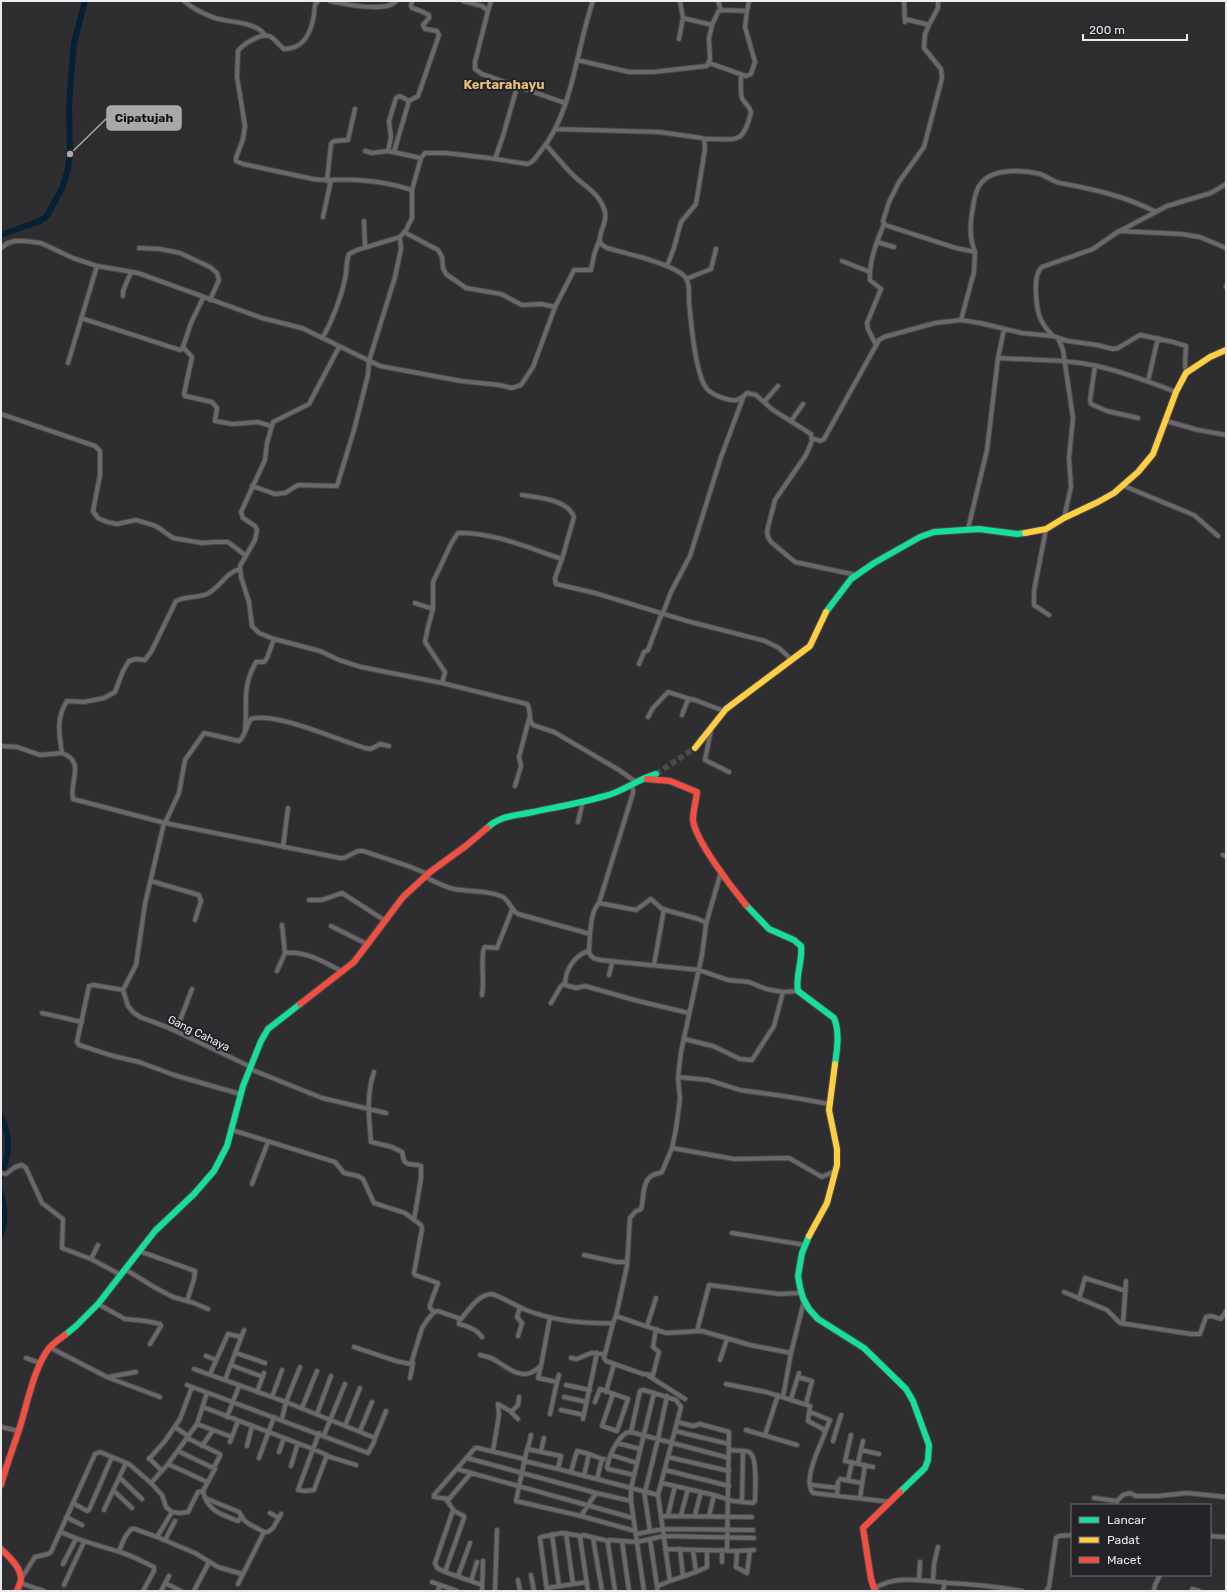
<svg xmlns="http://www.w3.org/2000/svg" width="1227" height="1592" font-family="Rubik,sans-serif">
	<style>
		.lines { fill: none; stroke-linecap: round; stroke-linejoin: round }
		.river { stroke: #062036; stroke-width: 6 }
		.secondary-tunnel { stroke: #4a494c; stroke-width: 6; stroke-dasharray: 6 3; stroke-linecap: butt }
		.street-casing { stroke: #49484b; stroke-width: 6 }
		.fast-casing { stroke: #49484b; stroke-width: 8 }
		.slow-casing { stroke: #49484b; stroke-width: 8 }
		.jam-casing { stroke: #49484b; stroke-width: 8 }
		.street { stroke: #6a686a; stroke-width: 4 }
		.fast { stroke: #16e098; stroke-width: 6 }
		.slow { stroke: #ffcf43; stroke-width: 6 }
		.jam { stroke: #f24e42; stroke-width: 6 }
		.labels { text-anchor: middle; stroke-width: 4; stroke-linejoin: round; paint-order: stroke }
		.street-label { font-size: 11px; fill: #ebeaed; stroke: #242226 }
		.quarter-label { font-size: 13px; font-weight: bold; fill: #e5bd76; stroke: #242226 }
		.leader { fill: none; stroke: #a9a8aa; stroke-width: 1.5 }
		.callout-dot { fill: #a9a8aa; stroke: #242226; stroke-width: 1.5 }
		.callout { fill: #a9a8aa; stroke: #a9a8aa; stroke-width: 1.5 }
		.callout-label { font-size: 12px; text-anchor: middle; font-weight: bold; fill: #111 }
	</style>
	<rect width="100%" height="100%" fill="#2e2d2f"/>
	<g class="lines">
		<!-- river -->
		<path class="river" d="M1 235 40 221 47 216 63 186 68 168 70 154 69 106 72 65 74 43 85 1
			M1 1116C12 1139 9 1154 1 1177
			M1 1193C5 1209 6 1220 1 1235"/>
		<!-- secondary-tunnel -->
		<path class="secondary-tunnel" d="M656 774 695 748"/>
		<defs>
			<path id="street" d="M184 1C193 9 204 14 215 18 230 23 255 21 265 35
				M318 1C313 5 315 9 314 15 311 33 304 49 284 49 278 45 275 38 269 36 261 33 243 44 238 51L237 77 245 126 243 139 236 158V161L243 164 313 179C327 181 342 179 357 180 376 181 394 184 412 190
				M330 1C343 4 387 13 396 1
				M463 1 482 6 488 11 475 62V69L482 74 565 103
				M718 1 721 10
				M904 1 905 22
				M488 11 491 1
				M747 11 749 1
				M905 19 929 25 925 34 924 48 941 69 942 78 924 147 899 182 889 202 883 221 885 225 956 248 975 252 974 272 961 320
				M929 25 938 8V1
				M679 39 683 18
				M577 60 629 72H653L707 66 710 59 709 38 712 25 683 18 680 1
				M709 63 746 76 751 74 755 62 745 27 747 11 721 10 718 12 712 25
				M555 129 659 132 702 138 704 139 705 149 696 204 681 222 674 248 667 266
				M704 139C735 138 743 147 751 112 749 105 744 103 742 98 740 91 741 82 741 74
				M546 145C555 155 564 166 573 175 585 187 600 193 605 212 608 224 596 234 601 244L607 248C624 253 676 264 686 278 690 284 689 295 689 302 691 321 695 375 707 389 711 393 717 396 723 398 734 402 739 401 747 393L756 395 773 410 811 434 812 441 806 455 775 500 767 531 768 537 771 542 795 562 856 575
				M365 151 372 153 388 151 421 158
				M388 151 391 137 389 121 396 98 400 96 409 101
				M394 152 409 101 418 96 439 35 437 31 425 29 423 25 429 18V15L421 11 412 8 411 6 412 1
				M495 159 503 136 517 87
				M327 181 331 144 334 141 348 140 355 109
				M323 217 331 180
				M364 221 365 247
				M1120 231 1167 206 1211 193 1226 184
				M404 232 438 250 442 257 443 268 446 274 466 288 501 294 522 305 541 304 555 307 574 270H591L594 255 599 241
				M877 242 894 247
				M1 248 8 243 15 241H25L41 243 73 258 97 266 138 273 262 318 302 328 380 366 461 381 499 385 512 388 521 385 533 367 555 307
				M139 248 160 249 180 253 210 267 217 273 219 280 210 300
				M975 252C969 237 970 223 973 207 974 199 976 188 982 182 994 168 1024 170 1040 174 1047 176 1053 182 1060 183 1093 189 1125 196 1156 212
				M842 261 870 272
				M686 279 711 269 716 249
				M1226 287V286
				M123 296V291L131 272
				M203 298 191 323 183 347 192 357 184 394 185 396 212 402 217 408 215 421 232 424 258 422 271 426
				M81 318 180 350 183 348
				M1052 335C1048 331 1044 326 1041 320 1036 309 1032 275 1042 267L1093 249 1119 231 1181 234 1200 237 1226 248
				M322 338C331 325 342 294 345 279 347 271 346 261 349 254L357 250 400 237 406 230 412 218V190L421 158 425 153H446L489 158 527 164C533 163 536 157 540 152 573 113 576 49 593 1
				M1058 338 1063 350 1073 418 1069 458 1071 487 1064 518
				M876 345 868 329 867 323 881 289 870 280C869 261 877 241 884 224
				M998 358C1031 360 1065 359 1097 366 1124 372 1150 382 1176 392
				M68 363 97 266
				M1095 366 1090 400 1091 404 1107 411 1138 418
				M1148 381 1158 338
				M764 402 778 386
				M1 414 95 446 100 451V475L93 511 98 518 107 522 117 524 136 520 156 526 173 538 202 543 214 542H228L245 555
				M791 421 803 404
				M1166 421 1198 430 1226 435
				M812 438 820 441 824 439 879 340 884 337 935 323 961 320 980 323 1022 333 1053 336 1068 341 1097 345 1113 349 1118 348 1140 335 1173 342 1186 346 1185 364 1186 373
				M252 486 275 494 285 493 298 485 337 486 354 430 368 375 369 361 395 277 401 249 400 237
				M1124 486 1194 515 1218 536
				M522 495C539 498 567 499 574 517L562 559 555 578 556 584 595 593 687 621 765 641 779 648 792 660
				M968 529 987 450 998 358 1004 329
				M1046 529 1034 591V605L1049 615
				M240 569C226 572 220 588 207 594 197 598 185 596 176 601L151 652 145 660 136 659 129 661 123 671 115 692 104 698 84 702 67 701C56 718 59 734 62 753 86 762 69 781 73 799L165 823 340 858H344L358 851H363L408 866 428 874
				M415 603 433 609
				M663 613 671 592 690 556 721 457 743 398
				M274 639 259 633 252 626 249 602 241 577 240 566 255 540 257 530 255 526 243 518 241 512 265 460 267 443 273 422 309 404 339 347
				M639 664 644 652 648 650 662 613
				M442 683 445 672 425 642 428 627 433 609V582L452 542 458 533C493 532 529 548 562 559
				M682 715 687 702 690 699 695 700 724 711
				M648 717 653 708 668 692 690 699
				M245 730C248 702 241 689 256 662H264L267 658 274 639 320 651 339 660 361 667 442 683 527 704C532 710 527 718 533 725L554 732 619 770 636 782
				M711 730 705 760 729 772
				M1 746 17 747 40 755 62 753
				M515 786 521 766 519 757 529 719
				M578 822 583 801
				M164 823 145 904 136 965 123 990 128 1006 133 1012 140 1017 167 1027 251 1067
				M165 823 179 793 185 760 204 733 239 741C245 737 246 726 251 719 275 711 340 741 365 748L371 749 380 744 389 746
				M283 847 288 808
				M1223 855 1226 856
				M425 877C434 881 444 887 454 889 469 892 486 890 501 896 509 899 510 909 518 914L590 934 589 953 593 958 600 960 699 970 728 980 749 982 766 989 783 992 798 991
				M151 881 199 895 201 901 195 920
				M309 900H322L342 893 384 920
				M599 903 633 793V789L631 785
				M706 924 721 872
				M331 926 367 944
				M590 934C591 924 592 910 599 903L636 910 651 899 662 909 698 919 705 922 706 925 702 955 681 1052 678 1077 680 1099 676 1129 672 1148 662 1172C658 1174 653 1174 650 1177 642 1184 644 1199 641 1209L635 1212 630 1218 627 1266 616 1316
				M588 951C574 956 565 970 565 985L576 988 585 986 638 1001 689 1013
				M285 953C307 951 324 962 343 972
				M654 965 664 909
				M277 971 285 953 282 925
				M609 975 612 963
				M123 990 94 985 89 986 77 1042 79 1045 113 1056 139 1062 174 1075 240 1094
				M482 995C485 979 480 963 484 948L485 947 497 948 512 910
				M551 1003 561 986 565 983
				M42 1013 82 1022
				M176 1031 192 989
				M684 1039 713 1046 740 1059 752 1060 774 1026 783 992
				M250 1069 322 1098 386 1113
				M374 1072C366 1095 369 1118 371 1142L392 1147 402 1152C403 1155 403 1160 405 1162 409 1166 416 1163 421 1166V1178L414 1220
				M678 1077 708 1080 740 1090 790 1097 829 1104
				M232 1130 335 1162 344 1173 358 1176 363 1179 374 1203 405 1213 421 1225 422 1229 414 1273 415 1275 438 1283 430 1305V1308L434 1312 438 1311 461 1319C469 1310 478 1294 492 1294 504 1298 514 1305 526 1310 554 1321 582 1324 613 1323L616 1316 666 1333 702 1331 750 1345 791 1353 804 1301
				M672 1148 734 1159 789 1158 822 1177 835 1171
				M1 1173 6 1174 15 1167 22 1165 26 1168 42 1203 63 1219 62 1248 91 1259 121 1275
				M252 1184 268 1142
				M732 1233 805 1245
				M139 1251 195 1271 194 1279 187 1301
				M584 1255 616 1262H627
				M91 1259 98 1245
				M125 1269 154 1287 173 1297 194 1303 208 1309
				M1064 1292 1107 1310 1120 1323 1191 1334H1200L1206 1317 1211 1316 1221 1319 1226 1311
				M1079 1299 1085 1278 1126 1291
				M98 1304 125 1319 146 1321 160 1324 161 1326 150 1344
				M460 1319 459 1324C468 1326 477 1329 482 1337
				M1123 1324 1126 1281
				M647 1326 656 1298
				M697 1331 709 1285 779 1294 800 1293
				M518 1336 522 1323 517 1317 520 1307
				M49 1347 107 1377 160 1397
				M354 1347 396 1361 411 1364 422 1328 428 1319 434 1312
				M236 1353 265 1363
				M605 1354 604 1357 606 1361 643 1374 653 1375 659 1352 653 1347 656 1329
				M480 1355C484 1356 489 1357 493 1359 503 1364 517 1378 530 1373 535 1372 537 1368 541 1366L550 1317
				M206 1356 216 1360
				M26 1358 40 1363
				M571 1358 577 1359 591 1353 605 1354 613 1323
				M720 1360 727 1339
				M231 1365 263 1377
				M541 1366 538 1378 557 1382 550 1414
				M210 1374 228 1334 241 1337
				M649 1376 685 1399
				M108 1377 136 1372
				M798 1377 812 1381 806 1404
				M410 1378 413 1363
				M225 1380 244 1330
				M557 1382 559 1375
				M726 1384 766 1392 810 1406 808 1421 823 1429 825 1433C820 1446 802 1481 813 1493L891 1502
				M187 1385 368 1453 374 1442 375 1438 286 1402 194 1369
				M566 1385 590 1390
				M257 1392 264 1373
				M606 1392 614 1364
				M272 1397 282 1370
				M564 1397 587 1402
				M783 1397 791 1353
				M791 1399 799 1373
				M595 1402 600 1389 628 1399 617 1431 602 1426 613 1394
				M203 1407 313 1449 327 1455 314 1490 305 1491 298 1490 319 1433
				M302 1408 317 1371
				M561 1410 584 1415
				M511 1412 518 1405 519 1397
				M810 1412 830 1420 825 1432
				M317 1414 331 1376
				M227 1417 239 1386
				M282 1419 286 1402 300 1367
				M583 1419 597 1353
				M677 1422 693 1426 700 1424 729 1432 727 1550
				M197 1424 232 1437
				M345 1426 360 1388
				M1 1427 19 1431
				M175 1427 188 1436
				M746 1430 797 1445
				M360 1431 372 1402
				M675 1431 729 1444
				M631 1432 640 1391 643 1390 654 1393
				M324 1435 345 1384
				M765 1435 778 1395
				M851 1435 845 1461 873 1467
				M375 1438 386 1411
				M833 1441 841 1415
				M230 1442 238 1421
				M617 1443 640 1449
				M202 1446 213 1430
				M247 1446 252 1426
				M528 1448 531 1435
				M861 1450 879 1454
				M178 1451 211 1467H214L220 1456V1454L187 1438
				M493 1451 499 1415 498 1404 510 1411 518 1419
				M541 1451 544 1438
				M279 1452 284 1438
				M611 1455 637 1463
				M327 1456 356 1465
				M668 1457 729 1471
				M149 1458 162 1471
				M259 1458 274 1417
				M467 1458 596 1493
				M149 1459 165 1441 180 1419 192 1387
				M524 1461 558 1469
				M858 1463 863 1441
				M168 1464 205 1481
				M291 1466 298 1443
				M215 1469 203 1491 205 1498 239 1512 243 1519 249 1524 264 1532H268L273 1528 281 1514
				M457 1469 633 1518
				M665 1470 729 1486
				M571 1472 577 1451 589 1454
				M471 1473 449 1499 434 1497V1495L475 1448H478L524 1459
				M634 1475 608 1469 607 1467C609 1456 616 1440 626 1433L631 1432 729 1458
				M584 1476 589 1454 602 1459
				M120 1478 142 1499
				M597 1479 602 1459H604
				M840 1479 861 1483
				M848 1480 852 1462
				M151 1483 162 1495 166 1507 172 1512
				M662 1483 714 1495 733 1501 753 1503 755 1501C755 1492 758 1456 749 1452 743 1450 735 1451 729 1450
				M813 1485 838 1488
				M114 1491 132 1508
				M644 1491 650 1531
				M645 1492 658 1439 667 1396
				M837 1496 838 1482
				M205 1498C212 1513 224 1515 238 1521L242 1516
				M860 1498 865 1465
				M1094 1498 1117 1501 1123 1495 1130 1493 1136 1496H1158L1187 1493 1226 1497
				M446 1499 454 1511
				M742 1502 743 1451
				M73 1503 87 1511 89 1510 112 1457
				M104 1510 126 1463
				M454 1511 464 1516V1518L445 1572 437 1568 435 1563 452 1513Z
				M270 1513 279 1518
				M668 1515 675 1486
				M681 1515 688 1489
				M695 1515 701 1492
				M581 1516 596 1493 631 1501
				M661 1516 752 1517
				M709 1516 714 1495
				M66 1517 82 1525
				M635 1531 581 1516 516 1501 527 1449 561 1456 558 1469 658 1495
				M61 1532C80 1541 100 1546 120 1552 131 1555 143 1562 154 1567V1571L143 1591
				M566 1533 573 1584
				M552 1534 559 1586
				M636 1534 663 1529 753 1530
				M1210 1536 1226 1537
				M157 1537 172 1512 180 1513 188 1512 198 1492 203 1491
				M593 1538 602 1591
				M650 1539 657 1586
				M165 1540 175 1521
				M622 1541 629 1591
				M665 1549 737 1551 754 1550
				M680 1549 683 1576
				M693 1550 696 1572
				M119 1551 125 1537 131 1529H135L157 1537 195 1553 218 1567 242 1574
				M737 1551 736 1567 747 1573 750 1550
				M722 1562V1550
				M63 1564 76 1539
				M445 1572 482 1585
				M531 1575 534 1591
				M458 1576 470 1543
				M21 1579 35 1557 48 1554 51 1552 95 1454 100 1452 129 1464 151 1483 168 1464 197 1424 207 1393
				M518 1580 520 1591
				M919 1580 920 1562
				M471 1581 477 1562
				M670 1581 696 1572 707 1567V1550
				M933 1581 934 1564 938 1547
				M432 1582 457 1591
				M20 1583 44 1591
				M165 1583 181 1591
				M238 1584 264 1532
				M64 1585 84 1542
				M547 1588 587 1582
				M874 1589C895 1574 924 1581 949 1583 973 1584 998 1587 1022 1591
				M1192 1589 1199 1591
				M161 1591 169 1576
				M194 1591 209 1562
				M438 1591 440 1585
				M482 1591 483 1561
				M495 1591 497 1530
				M547 1591 540 1538 541 1537 562 1533 581 1536
				M588 1591 580 1537 583 1535 608 1541
				M615 1591 608 1544V1541L609 1540 637 1542 664 1536 754 1538
				M644 1591 631 1501V1488L654 1393 676 1400 681 1407 658 1495 670 1581 658 1586 657 1591
				M943 1591 945 1582
				M1046 1591 1049 1587 1056 1538 1059 1536 1072 1535
				M1154 1591 1155 1585 1160 1575"/>
			<path id="fast" d="M826 612 851 579 874 563 920 537 934 532 979 529 1017 534 1025 533
				M487 828C501 815 515 816 533 812 557 807 581 803 605 796 622 792 638 779 656 774
				M746 905 769 929 794 940 801 946C803 961 795 976 798 991L834 1018C840 1032 837 1050 835 1064
				M809 1236 802 1253 798 1276 800 1287 803 1298 809 1309 818 1319 864 1348 906 1389 913 1401 929 1445 928 1460 925 1468 900 1492
				M65 1335 76 1326 98 1304 155 1231 194 1194 214 1171 227 1146 243 1086 261 1041 268 1029 300 1004"/>
			<path id="slow" d="M1025 533 1046 529 1064 518 1098 502 1114 493 1138 472 1153 454 1176 392 1186 373 1210 357 1226 350
				M695 748 726 709 810 646 826 612
				M809 1236 827 1203 837 1165V1149L829 1110 835 1064"/>
			<path id="jam" d="M647 779 670 781 697 792C696 801 693 811 693 820 695 840 732 888 746 905
				M300 1004 354 962 403 897 430 872 467 845 487 828
				M1 1485C6 1466 13 1448 19 1430 27 1405 32 1376 45 1354 49 1346 58 1340 65 1335
				M1 1549C8 1556 21 1567 21 1579 21 1583 18 1587 17 1591
				M875 1591 871 1579 863 1528 900 1492"/>
		</defs>
		<!-- street casing -->
		<use href="#street" class="street-casing"/>
		<!-- fast casing -->
		<use href="#fast" class="fast-casing"/>
		<!-- slow casing -->
		<use href="#slow" class="slow-casing"/>
		<!-- jam casing -->
		<use href="#jam" class="jam-casing"/>
		<!-- street -->
		<use href="#street" class="street"/>
		<!-- fast -->
		<use href="#fast" class="fast"/>
		<!-- slow -->
		<use href="#slow" class="slow"/>
		<!-- jam -->
		<use href="#jam" class="jam"/>
	</g>
	<g class="labels">
		<!-- street labels -->
		<g class="street-label">
			<text transform="translate(199 1033) rotate(26)" y="4">Gang Cahaya</text>
		</g>
		<!-- quarter labels -->
		<g class="quarter-label">
			<text x="504" y="89">Kertarahayu</text>
		</g>
	</g>
	<!-- callouts -->
	<path class="leader" d="M70 154L107 118"/>
	<circle class="callout-dot" cx="70" cy="154" r="4"/>
	<rect class="callout" x="107" y="106" width="74" height="24" rx="4"/>
	<g class="callout-label">
		<text x="144" y="122">Cipatujah</text>
	</g>
	<!-- border -->
	<rect width="1227" height="1592" fill="none" stroke="#ebeaed" stroke-width="4"/>
	<!-- legend -->
	<rect x="1071" y="1504" width="140" height="72" fill="#242226" stroke="#747276"/>
	<rect x="1079" y="1517" width="20" height="6" fill="#16e098" stroke="#747276"/>
	<text x="1107" y="1524" font-size="12" fill="#ebeaed">Lancar</text>
	<rect x="1079" y="1537" width="20" height="6" fill="#ffcf43" stroke="#747276"/>
	<text x="1107" y="1544" font-size="12" fill="#ebeaed">Padat</text>
	<rect x="1079" y="1557" width="20" height="6" fill="#f24e42" stroke="#747276"/>
	<text x="1107" y="1564" font-size="12" fill="#ebeaed">Macet</text>
	<!-- scale -->
	<path d="M1083 34v6h104v-6" fill="none" stroke="#ebeaed" stroke-width="2"/>
	<text x="1089" y="34" font-size="12" fill="#ebeaed" stroke="#242226" stroke-width="3" paint-order="stroke">200 m</text>
</svg>
